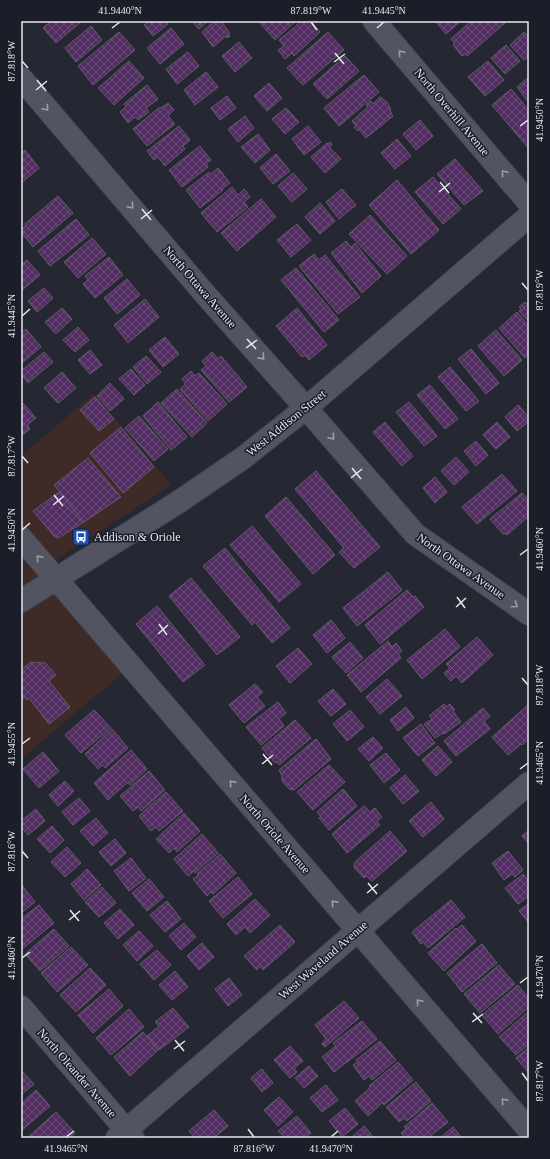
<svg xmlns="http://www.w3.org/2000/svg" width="550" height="1159" font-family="Georgia,serif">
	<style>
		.commercial { fill: #3e2a27 }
		.building { fill: url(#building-cross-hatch); stroke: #635c67 }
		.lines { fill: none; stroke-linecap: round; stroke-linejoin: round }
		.minor-casing { stroke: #42444d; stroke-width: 24 }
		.tertiary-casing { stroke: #42444d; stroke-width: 24 }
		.minor { stroke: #525561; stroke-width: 22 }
		.tertiary { stroke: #525561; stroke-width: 22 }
		.oneway { stroke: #9c9ea8 }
		.ticks { fill: none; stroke: #e5e7ef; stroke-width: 1.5 }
		.labels { text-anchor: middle; stroke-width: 3; stroke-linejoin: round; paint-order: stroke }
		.street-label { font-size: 12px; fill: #e5e7ef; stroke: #1b1e28 }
		.poi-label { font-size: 12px; fill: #e5e7ef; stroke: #1b1e28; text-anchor: start }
		.neatline { fill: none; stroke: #e5e7ef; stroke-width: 1.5 }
		.ticks-label { font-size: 10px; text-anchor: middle; fill: #e5e7ef }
	</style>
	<defs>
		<pattern id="building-cross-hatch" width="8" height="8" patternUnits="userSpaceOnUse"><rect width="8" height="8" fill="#512d62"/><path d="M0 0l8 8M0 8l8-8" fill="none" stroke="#6a4b79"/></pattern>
	</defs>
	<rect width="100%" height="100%" fill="#252833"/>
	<!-- commercial -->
	<path class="commercial" d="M94 394 171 485 39 571 124 672 21 759V456Z"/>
	<!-- building -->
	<path class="building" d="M51 21H82L56 43 43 28Z
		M149 21H166L168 24 153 36 144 25Z
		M192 21H208L199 29Z
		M214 21H221L230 33 228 34 230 36 227 38 226 36 213 47 202 32Z
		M263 21H296L275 40 260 23Z
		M302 21H311L320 32 294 56 292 53 285 59 278 50 284 46 279 40Z
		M435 21H461L446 34Z
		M471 21H503L505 23 467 56 465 54 462 56 453 45 455 44 451 39Z
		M91 26 102 40 76 62 65 48Z
		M171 28 184 44 160 64 147 48Z
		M119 32 135 50 93 85 78 66Z
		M328 32 344 50 303 85 287 68Z
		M524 32 529 37V56L524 60 510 45Z
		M239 42 252 58 235 72 222 56Z
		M506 45 520 61 505 74 491 58Z
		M188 52 199 66 177 84 166 69Z
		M345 56 359 71 327 99 313 84Z
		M129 61 144 78 114 105 98 88Z
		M488 61 504 80 485 96 468 77Z
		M206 72 218 87 195 105 184 90Z
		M364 75 379 92 339 126 324 108Z
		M529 77V103L517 87Z
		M269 83 282 98 267 111 254 96Z
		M147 85 158 99 146 108 149 112 138 120 135 117 128 123 120 112 126 107 124 104Z
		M511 89 529 110V149L492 105Z
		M227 96 236 108 220 120 211 108Z
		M380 97 387 102 391 110 390 111 393 116 366 138 359 129 358 131 354 127 356 126 352 121 368 107 366 105 371 101 373 104Z
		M168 103 174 110 168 116 175 124 147 146 133 129 160 107 161 108Z
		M286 108 299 122 285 134 272 119Z
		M245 116 254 128 238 142 228 129Z
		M420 120 433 136 416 150 403 134Z
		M179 126 190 140 183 146 185 149 165 166 158 157 154 160 147 151Z
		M308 126 321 142 304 155 292 139Z
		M258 134 270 150 255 163 241 147Z
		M397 139 411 156 395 169 381 153Z
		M330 142 332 145 329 147 341 159 325 173 311 157 327 143 328 144Z
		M200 146 211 160 206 164 208 167 182 187 169 170Z
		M25 150 39 168 21 183V153Z
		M276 154 290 171 273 184 260 168Z
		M455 159 483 191 464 205 437 174Z
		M218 168 230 183 222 189 223 190 200 208 186 190 209 172 211 174Z
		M293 173 307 189 292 202 278 186Z
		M433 177 461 209 443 224 415 192Z
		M397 180 439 230 411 254 369 205Z
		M232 187 238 195 244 189 250 197 244 202 248 207 217 232 201 213Z
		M342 189 356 205 339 219 326 202Z
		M58 196 73 213 33 247 21 232V230L26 225 25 224Z
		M261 199 276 217 237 251 221 233Z
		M320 203 335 221 320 234 305 217Z
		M370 215 407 256 387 274 349 234Z
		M76 219 89 235 50 266 38 251Z
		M297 224 311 240 291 257 277 240Z
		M92 238 106 254 78 278 64 262Z
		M346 241 351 247 355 243 381 276 362 293 331 253Z
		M314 254 319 260 325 255 360 297 338 314 299 266Z
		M109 257 123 275 95 298 83 284 88 280 85 276Z
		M27 260 40 275 21 291V265Z
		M296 268 339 320 324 332 281 280Z
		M127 279 140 295 117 314 104 298Z
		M44 288 53 298 37 312 28 301Z
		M145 299 159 317 128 343 114 325Z
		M529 301V322L519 311 521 309 519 307 525 302 526 304Z
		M62 308 72 319 56 334 45 322Z
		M297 308 327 345 309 360 305 355 302 357 276 326Z
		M517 312 529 326V354L525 358 499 328Z
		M78 327 89 340 75 352 63 340Z
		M26 329 41 347 21 364V333Z
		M496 330 522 360 504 376 478 346Z
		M165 337 179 354 163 367 149 350Z
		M471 349 499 383 486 394 458 359Z
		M90 350 102 365 90 374 78 360Z
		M44 352 53 362 28 383 21 374V371Z
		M212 352 218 359 221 356 247 387 229 402 201 370 206 366 202 361Z
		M146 356 161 372 147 384 133 367Z
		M450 367 479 401 466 411 438 377Z
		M131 369 145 385 134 395 119 379Z
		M191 371 195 376 199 373 227 404 208 421 180 389 186 384 182 379Z
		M62 372 76 388 58 403 44 388Z
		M110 383 124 399 110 411 97 396Z
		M430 385 458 419 445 429 417 395Z
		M177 389 207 423 192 437 161 403Z
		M95 397 114 419 99 431 80 410Z
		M158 402 187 437 171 450 143 416Z
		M409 402 437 436 424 446 396 412Z
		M23 403 36 418 27 425 30 429 21 436V404Z
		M518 405 529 417V421L517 431 505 417Z
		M139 416 168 449 154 461 125 428Z
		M385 422 413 456 402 466 373 432Z
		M497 422 510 437 496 449 483 435Z
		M121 427 154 467 123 493 90 453Z
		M476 441 488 455 476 466 464 451Z
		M456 457 469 472 454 485 441 471Z
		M88 458 121 497 84 522 54 485Z
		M316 471 380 547 354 568 339 552 344 548 295 489Z
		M502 474 517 491 477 524 462 507Z
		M435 477 447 492 435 503 423 488Z
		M59 492 84 522 58 538 54 536 33 511Z
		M522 493 529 501V516L507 535 505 533 503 534 490 519Z
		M286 497 335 555 313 574 265 516Z
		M252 526 301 584 279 602 230 545Z
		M225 548 290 628 272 643 255 622 252 625 203 566Z
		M388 572 402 590 357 626 343 608Z
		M191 578 240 637 217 655 169 596Z
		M407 590 413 597 415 596 424 607 380 644 365 625Z
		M157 606 205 665 183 682 136 624Z
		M331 620 345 638 327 653 313 635Z
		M445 629 460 647 422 679 407 660Z
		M477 637 493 655 462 683 456 676 451 681 444 673 450 668 446 664Z
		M388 641 392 647 396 643 402 651 398 654 401 658 361 692 347 675Z
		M350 642 363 658 346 673 332 657Z
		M298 648 312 664 290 683 276 666Z
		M31 662 45 663 56 675 49 681 70 707 49 724 29 698 27 700 25 697 21 700V670Z
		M387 679 402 696 380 714 366 697Z
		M255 684 263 692 257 697 265 706 244 723 229 705Z
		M333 689 346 704 331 716 318 701Z
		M278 702 286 713 279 719 284 726 261 745 246 727Z
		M444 704 446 707 450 704 455 710 453 711 461 722 444 734 443 733 435 738 424 724 432 719 429 716Z
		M529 704V739L522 745 521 744 508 755 492 737Z
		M406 707 414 718 398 731 390 720Z
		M483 708 490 716 484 721 490 729 456 756 444 741Z
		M94 710 111 728 81 753 65 735Z
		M350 710 364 727 347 741 333 724Z
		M295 720 311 738 279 765 277 762 275 763 262 748Z
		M421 724 435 743 418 756 403 738Z
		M112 729 128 748 105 768 102 765 98 769 85 754Z
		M373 737 383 748 369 761 358 749Z
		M316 739 331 759 294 790 289 789 282 781V776L279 770Z
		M438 746 452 762 436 776 422 760Z
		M131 750 147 769 130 785 128 782 108 800 94 783Z
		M43 752 59 771 39 788 23 769Z
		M386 753 400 770 384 783 370 765Z
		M329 765 345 782 313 810 297 792Z
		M149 771 165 790 141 811 138 807 133 811 120 796Z
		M405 775 419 791 403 804 390 788Z
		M65 781 74 791 58 806 49 795Z
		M343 789 357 806 329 830 319 818 321 817 317 812Z
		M166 792 183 811 159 831 156 827 151 831 139 816 143 813V812Z
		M79 798 90 811 73 825 62 812Z
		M431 802 444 819 423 837 409 821Z
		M364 806 370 812 375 808 382 817 377 821 380 825 347 853 332 834Z
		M36 809 45 821 28 835 21 826V821Z
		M184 813 200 831 177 852 174 848 169 853 156 839Z
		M96 818 108 833 93 846 80 831Z
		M52 826 64 840 50 853 37 839Z
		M529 830V844L522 836Z
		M390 831 407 851 372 881 366 876 364 878 354 867 355 862Z
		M202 834 218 853 195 873 194 871 188 876 174 859Z
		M115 839 126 853 111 866 99 852Z
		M67 847 81 863 65 877 51 862Z
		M508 851 523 870 515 877 512 874 504 880 492 863Z
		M220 854 236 873 213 894 211 892 207 896 193 879 199 875 197 874Z
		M131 858 146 878 129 891 114 871Z
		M87 869 101 885 84 900 71 884Z
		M523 874 529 882V896L518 904 505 888Z
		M238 877 252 894 223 918 209 901Z
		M149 879 164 897 147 911 132 893Z
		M21 884 35 902 21 913Z
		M102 887 116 903 99 917 85 902Z
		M255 899 270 915 250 933 245 927 236 935 227 924Z
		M451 900 465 917 428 948 423 942 421 944 412 932Z
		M167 901 181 919 165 932 150 915Z
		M529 903V923L519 911Z
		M39 905 54 923 21 950V919Z
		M120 909 134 925 118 939 104 923Z
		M184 923 196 937 181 950 169 936Z
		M280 925 295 942 263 970 261 966 257 970 244 956Z
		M462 925 476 941 444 971 428 953 456 928 457 929Z
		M54 929 69 946 40 971 25 954Z
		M139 931 153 946 137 961 123 945Z
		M202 943 214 957 199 970 187 956Z
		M482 944 497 963 462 992 447 973Z
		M71 947 88 965 57 992 41 973Z
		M157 950 171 965 154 980 140 964Z
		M499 965 515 984 480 1013 464 994Z
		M90 968 106 985 76 1012 60 995Z
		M175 971 188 987 172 1000 159 985Z
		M229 978 242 995 228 1006 215 989Z
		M518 985 529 999V1007L498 1034 482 1015Z
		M109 989 123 1006 93 1033 78 1015Z
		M344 1001 359 1018 325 1047 322 1044 326 1039 315 1025Z
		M173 1008 189 1027 159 1050 147 1036 159 1026 155 1022Z
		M129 1009 144 1027 111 1055 96 1038Z
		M529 1011V1044L516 1055 499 1037Z
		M362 1021 377 1039 334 1072 322 1057 336 1046 333 1043Z
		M143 1032 158 1050 130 1076 114 1057Z
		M380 1041 396 1060 372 1080 369 1076 364 1080 353 1065 358 1062 356 1060Z
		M290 1046 303 1061 294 1068 297 1072 290 1078 274 1060Z
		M529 1047V1073L516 1058Z
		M398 1062 413 1080 384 1105 382 1103 368 1116 355 1101 371 1087 369 1086Z
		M309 1066 318 1076 304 1088 295 1078Z
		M262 1069 273 1083 262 1092 251 1078Z
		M21 1070 34 1084 21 1095Z
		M416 1082 431 1101 407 1121 404 1118 399 1122 386 1107Z
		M326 1085 338 1100 322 1112 310 1098Z
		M36 1090 50 1106 21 1131V1104Z
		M279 1097 293 1112 278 1126 264 1110Z
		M432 1103 448 1122 428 1138H405L401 1133 406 1129 404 1127Z
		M345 1108 358 1124 342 1137 329 1121Z
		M214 1110 228 1126 214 1138H195L189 1131Z
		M56 1112 75 1133 69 1138H27Z
		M297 1116 311 1133 305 1138H285L278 1131Z
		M364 1126 374 1138H351Z
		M453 1127 462 1138H440Z"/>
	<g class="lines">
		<defs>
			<path id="minor" d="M374 21 529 203
				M21 78 204 293 306 408 415 534 529 614
				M21 538 529 1130
				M21 1007 133 1138
				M117 1138 529 783"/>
			<path id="tertiary" d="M21 601 177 503 243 458 306 408 529 216"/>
		</defs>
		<!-- minor casing -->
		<use href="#minor" class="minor-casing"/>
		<!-- tertiary casing -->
		<use href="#tertiary" class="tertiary-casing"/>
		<!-- minor -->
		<use href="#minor" class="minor"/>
		<!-- tertiary -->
		<use href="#tertiary" class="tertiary"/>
	</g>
	<!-- one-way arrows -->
	<defs><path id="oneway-chevron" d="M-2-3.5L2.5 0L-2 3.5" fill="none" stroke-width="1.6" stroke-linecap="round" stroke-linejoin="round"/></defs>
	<g class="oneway">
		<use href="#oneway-chevron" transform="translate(401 53) rotate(-131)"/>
		<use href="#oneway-chevron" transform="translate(46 108) rotate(50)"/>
		<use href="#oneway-chevron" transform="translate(504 173) rotate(-130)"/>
		<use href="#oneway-chevron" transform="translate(131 206) rotate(50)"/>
		<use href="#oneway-chevron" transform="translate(262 357) rotate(48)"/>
		<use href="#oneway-chevron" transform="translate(332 437) rotate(49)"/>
		<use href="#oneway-chevron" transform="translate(39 558) rotate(-131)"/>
		<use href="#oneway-chevron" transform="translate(515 605) rotate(35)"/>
		<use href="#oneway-chevron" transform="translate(232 783) rotate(-131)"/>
		<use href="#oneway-chevron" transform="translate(334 903) rotate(-131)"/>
		<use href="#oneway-chevron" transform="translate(419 1002) rotate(-131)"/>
		<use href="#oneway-chevron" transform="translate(504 1101) rotate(-131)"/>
	</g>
	<!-- ticks -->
	<path class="ticks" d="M311 22 317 30M112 28 120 22M377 28 384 22M335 53 344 64M22 61 28 68M334 62 345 54M37 80 46 91M36 90 47 81M520 126 528 120M440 182 449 193M439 192 450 183M142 209 151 220M141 219 152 210M522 283 528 290M22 316 30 309M247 339 256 349M246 348 257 340M22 456 28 463M352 468 361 479M351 478 362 469M54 495 63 506M53 505 64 496M22 530 30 523M520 555 528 549M457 597 465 608M456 607 466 598M159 624 167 635M158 634 168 625M522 678 528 685M22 744 30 738M263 754 272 765M262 764 273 755M520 769 528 763M22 851 28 858M368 883 377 894M367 893 378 884M70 910 79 921M69 920 80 911M22 958 30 952M520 983 528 977M473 1013 482 1023M472 1022 483 1014M175 1040 184 1051M174 1049 185 1041M522 1073 528 1081M248 1129 254 1137M66 1137 74 1131M331 1137 338 1131"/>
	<!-- icons -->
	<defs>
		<symbol id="bus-square" viewBox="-11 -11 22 22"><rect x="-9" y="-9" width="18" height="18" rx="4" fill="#1a4fb4" stroke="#1b1e28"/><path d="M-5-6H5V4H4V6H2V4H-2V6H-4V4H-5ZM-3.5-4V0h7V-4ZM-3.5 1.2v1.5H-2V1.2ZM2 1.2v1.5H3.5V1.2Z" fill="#fff"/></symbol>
	</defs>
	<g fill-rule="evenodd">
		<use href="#bus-square" x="71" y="527" width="20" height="20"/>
	</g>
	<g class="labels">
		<!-- street labels -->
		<g class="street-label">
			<text transform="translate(452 112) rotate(50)" y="4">North Overhill Avenue</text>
			<text transform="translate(200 287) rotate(49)" y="4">North Ottawa Avenue</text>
			<text transform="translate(286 423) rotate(-39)" y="4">West Addison Street</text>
			<text transform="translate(461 566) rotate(35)" y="4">North Ottawa Avenue</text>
			<text transform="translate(275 834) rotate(49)" y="4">North Oriole Avenue</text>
			<text transform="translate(323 960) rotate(-41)" y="4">West Waveland Avenue</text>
			<text transform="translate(77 1073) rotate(49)" y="4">North Oleander Avenue</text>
		</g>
		<!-- poi labels -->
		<g class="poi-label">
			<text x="94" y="541">Addison &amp; Oriole</text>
		</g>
	</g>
	<!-- border -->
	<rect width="550" height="1159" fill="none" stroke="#1b1e28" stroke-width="44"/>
	<rect x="22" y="22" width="506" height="1115" class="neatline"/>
	<g class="ticks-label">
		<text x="120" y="14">41.9440°N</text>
		<text x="311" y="14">87.819°W</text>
		<text x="384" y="14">41.9445°N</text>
		<text transform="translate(11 61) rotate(-90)" y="4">87.818°W</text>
		<text transform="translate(539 120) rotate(-90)" y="4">41.9450°N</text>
		<text transform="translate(539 290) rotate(-90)" y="4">87.819°W</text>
		<text transform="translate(11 316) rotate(-90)" y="4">41.9445°N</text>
		<text transform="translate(11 456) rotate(-90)" y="4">87.817°W</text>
		<text transform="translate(11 530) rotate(-90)" y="4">41.9450°N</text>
		<text transform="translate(539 549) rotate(-90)" y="4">41.9460°N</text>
		<text transform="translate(539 685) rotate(-90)" y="4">87.818°W</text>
		<text transform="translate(11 744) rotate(-90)" y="4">41.9455°N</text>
		<text transform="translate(539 763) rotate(-90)" y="4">41.9465°N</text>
		<text transform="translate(11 851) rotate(-90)" y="4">87.816°W</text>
		<text transform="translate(11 958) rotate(-90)" y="4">41.9460°N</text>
		<text transform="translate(539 977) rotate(-90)" y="4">41.9470°N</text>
		<text transform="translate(539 1081) rotate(-90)" y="4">87.817°W</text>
		<text x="66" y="1152">41.9465°N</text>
		<text x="254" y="1152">87.816°W</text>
		<text x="331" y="1152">41.9470°N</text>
	</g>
</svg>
